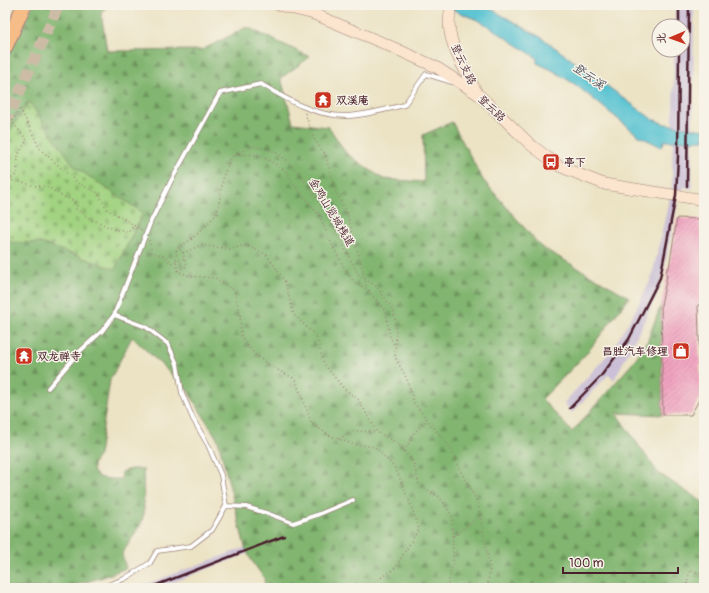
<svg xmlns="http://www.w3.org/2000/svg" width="709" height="593" font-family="Pangolin,'LXGW WenKai TC',sans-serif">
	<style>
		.railway { fill: #cabfd6 }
		.forest { fill: url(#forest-firs); stroke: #666a4d }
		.cemetery { fill: url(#cemetery-stones); stroke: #767956 }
		.water { fill: #57c2d1; stroke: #50707e }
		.building { fill: url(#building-hatch) }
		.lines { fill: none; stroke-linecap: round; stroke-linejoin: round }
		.secondary-tunnel { stroke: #ccbca6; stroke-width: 11; stroke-dasharray: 11 5.5; stroke-linecap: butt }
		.lane-casing { stroke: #9b8178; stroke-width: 5.5 }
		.secondary-casing { stroke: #9b8178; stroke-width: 12 }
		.highway-casing { stroke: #9b8178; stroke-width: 16 }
		.path { stroke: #9b8178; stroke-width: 1.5; stroke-dasharray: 1 3; stroke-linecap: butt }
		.lane { stroke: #fff; stroke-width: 4 }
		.secondary { stroke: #fce5cf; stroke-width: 11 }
		.highway { stroke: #f7bd88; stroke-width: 14 }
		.rail { stroke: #4a1f2b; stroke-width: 2.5 }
		.path-bridge { stroke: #9b8178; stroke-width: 1.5; stroke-dasharray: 1 3; stroke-linecap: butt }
		.labels { text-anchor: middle; stroke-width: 3; stroke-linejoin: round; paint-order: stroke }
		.street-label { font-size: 11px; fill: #4a1f2b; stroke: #f7f3e8 }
		.poi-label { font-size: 11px; font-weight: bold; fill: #4a1f2b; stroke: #f7f3e8; text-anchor: start }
		.water-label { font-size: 12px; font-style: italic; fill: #4e505d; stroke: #f7f3e8 }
	</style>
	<defs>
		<pattern id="forest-firs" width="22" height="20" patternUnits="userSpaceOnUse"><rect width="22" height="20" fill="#81b56f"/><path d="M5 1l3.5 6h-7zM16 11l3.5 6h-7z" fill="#6c935b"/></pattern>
		<pattern id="cemetery-stones" width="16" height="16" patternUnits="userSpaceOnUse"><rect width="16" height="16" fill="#a2d381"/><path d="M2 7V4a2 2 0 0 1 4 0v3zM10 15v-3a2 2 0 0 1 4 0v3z" fill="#8db570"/></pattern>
		<pattern id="building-hatch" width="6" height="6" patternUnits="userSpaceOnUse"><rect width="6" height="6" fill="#f1a2bf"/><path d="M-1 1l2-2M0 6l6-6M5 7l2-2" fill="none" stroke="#c5839b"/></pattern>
	</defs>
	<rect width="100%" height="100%" fill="#f7f3e8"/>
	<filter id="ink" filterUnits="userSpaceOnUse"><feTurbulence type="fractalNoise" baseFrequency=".025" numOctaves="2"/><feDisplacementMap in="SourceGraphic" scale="8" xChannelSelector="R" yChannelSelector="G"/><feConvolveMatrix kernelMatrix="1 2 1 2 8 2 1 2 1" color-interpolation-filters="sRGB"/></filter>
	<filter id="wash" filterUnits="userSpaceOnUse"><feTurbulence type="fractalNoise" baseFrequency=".012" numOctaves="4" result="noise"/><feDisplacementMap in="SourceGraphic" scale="16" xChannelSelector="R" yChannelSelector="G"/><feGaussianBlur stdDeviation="0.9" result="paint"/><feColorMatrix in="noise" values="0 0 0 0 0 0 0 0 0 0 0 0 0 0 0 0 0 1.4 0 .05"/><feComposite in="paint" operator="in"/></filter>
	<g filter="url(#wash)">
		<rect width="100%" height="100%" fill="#ece3c5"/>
		<!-- railway -->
		<path class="railway" d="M675 5H694L692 189 684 187 678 201 660 288 641 328 614 380 609 374 572 413 564 403 611 351 634 313 651 279 658 250 672 186 674 50H683V26H675Z
			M282 534 286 539 158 588H135Z"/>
		<!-- forest -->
		<path class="forest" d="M33 5H109L101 12 107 51 202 50 247 27 310 57 281 78 293 123 329 127 346 153 383 179 424 182 423 135 452 122 483 180 541 247 629 297 587 353 542 399 572 432 631 365 647 342 661 305 663 415 616 413 658 473 704 503V588H265L264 578 250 558 245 547 218 440 186 388 132 337 110 380 99 455C97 458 93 462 93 466 92 481 112 479 121 479L122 472 131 469H143L144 513 141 524 122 554 126 568 103 577 64 588H5V59L7 60Z"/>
		<!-- cemetery -->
		<path class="cemetery" d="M29 102 75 167 143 213 115 269 41 243 5 242V169H9L8 134Z"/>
		<!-- water -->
		<path class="water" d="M442 5H484L542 38 652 119 665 124 704 130V140L664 141 662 147 639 136 576 85 552 70 537 63V58L482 22Z"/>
		<g id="blocks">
			<!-- building -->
			<path class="building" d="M677 218 700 219V231H702L704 241V305H698L701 396 691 415H663L661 305 667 276H666L667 268H669Z"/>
		</g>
	</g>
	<g filter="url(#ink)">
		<use href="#blocks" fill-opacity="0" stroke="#9b8178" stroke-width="1"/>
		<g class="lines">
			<!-- secondary-tunnel -->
			<path class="secondary-tunnel" d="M5 124 59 5"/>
			<defs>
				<path id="lane" d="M114 315 151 221 171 181 220 93 261 84C288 100 314 116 346 116 362 116 388 109 404 105L426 74 452 82
					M48 388 79 352 102 331 114 315 146 327 168 344 177 364 182 393 193 419 208 445 221 475 226 506 212 530 191 546 157 551 150 563 124 579 100 588
					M226 506 246 507 269 514 293 523 317 515 353 500"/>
				<path id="secondary" d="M278 5 314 14 383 43 436 67 479 95 531 145 559 166 571 171 604 184 704 200
					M452 5C441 35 464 68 477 93"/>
				<path id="highway" d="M5 48 24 5"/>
			</defs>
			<!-- lane casing -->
			<use href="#lane" class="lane-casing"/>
			<!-- secondary casing -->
			<use href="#secondary" class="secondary-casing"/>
			<!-- highway casing -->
			<use href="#highway" class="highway-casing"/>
			<!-- path -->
			<path class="path" d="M305 113 314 139 325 154 335 190 347 214 361 263 367 289
				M238 154 259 155 274 163 287 172 295 186 319 215 335 251 345 269 354 282 367 289 386 312 390 337 395 346
				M5 178H8L17 183 20 182 36 186H43L51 189 65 198 71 199 78 207 76 209 92 220 101 223 108 227 126 232H129L132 228 140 229
				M5 183 17 174 18 155 27 140 12 122 20 108 40 149 79 184 98 193 107 209 142 230
				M149 240 152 253 164 256 171 263 185 258
				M176 250H182L187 266 177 271
				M183 253 201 245 230 249 246 245 267 255 285 282 294 315 316 336 324 364 344 389 358 399 377 432 397 443 413 462 419 485 440 497 452 516 453 563 447 588
				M339 439 353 431 377 432
				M404 451 408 445 412 435 427 420
				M453 536C463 530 470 522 481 517
				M686 588 690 570 704 574"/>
			<!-- lane -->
			<use href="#lane" class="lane"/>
			<!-- secondary -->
			<use href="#secondary" class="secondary"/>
			<!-- highway -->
			<use href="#highway" class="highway"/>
			<!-- rail -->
			<path class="rail" d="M679 26V5
				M687 186 689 5
				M570 408 601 376 629 339 660 278 676 195 678 157 679 50
				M149 588 284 536"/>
			<!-- path-bridge -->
			<path class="path-bridge" d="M369 588 374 582 394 569 419 529 410 503 396 469 375 447 352 444 331 436 312 424 295 379 274 368 255 355 241 336 240 313 234 290 215 278 190 276 177 271 176 250 194 237 217 214 224 174 232 157 251 146 272 150 288 161 300 174 312 191 327 214 358 274 378 288 394 311 396 332 395 357 407 379 414 403 451 449 463 476 478 503 490 569 487 588"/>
		</g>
	</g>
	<!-- icons -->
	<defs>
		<symbol id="temple-square" viewBox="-11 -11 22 22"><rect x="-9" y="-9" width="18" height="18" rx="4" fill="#c8321e" stroke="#f7f3e8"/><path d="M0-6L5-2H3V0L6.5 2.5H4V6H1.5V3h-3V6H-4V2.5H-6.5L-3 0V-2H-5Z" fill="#fff"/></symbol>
		<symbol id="bus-square" viewBox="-11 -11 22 22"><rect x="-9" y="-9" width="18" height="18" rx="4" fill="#c8321e" stroke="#f7f3e8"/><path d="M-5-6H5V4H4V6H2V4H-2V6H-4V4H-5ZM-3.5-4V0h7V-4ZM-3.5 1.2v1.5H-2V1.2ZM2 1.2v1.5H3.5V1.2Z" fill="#fff"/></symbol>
		<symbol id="shop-square" viewBox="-11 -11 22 22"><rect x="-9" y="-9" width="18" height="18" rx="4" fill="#c8321e" stroke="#f7f3e8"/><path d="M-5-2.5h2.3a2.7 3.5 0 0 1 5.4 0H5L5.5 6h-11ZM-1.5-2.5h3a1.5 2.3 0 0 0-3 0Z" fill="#fff"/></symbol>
	</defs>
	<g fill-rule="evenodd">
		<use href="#temple-square" x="313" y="90" width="20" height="20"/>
		<use href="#bus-square" x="541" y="152" width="20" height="20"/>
		<use href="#shop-square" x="671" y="341" width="20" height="20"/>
		<use href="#temple-square" x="14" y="346" width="20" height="20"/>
	</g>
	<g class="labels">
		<!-- street labels -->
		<g class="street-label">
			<text transform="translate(464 64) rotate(65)" y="4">登云支路</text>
			<text transform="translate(492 108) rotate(43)" y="4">登云路</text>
			<text transform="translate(332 212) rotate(59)" y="4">金鸡山览城栈道</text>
		</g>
		<!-- poi labels -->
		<g class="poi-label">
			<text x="336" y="104">双溪庵</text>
			<text x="564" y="166">亭下</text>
			<text x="668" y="355" text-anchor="end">昌胜汽车修理</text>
			<text x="37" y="360">双龙禅寺</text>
		</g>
		<!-- water labels -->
		<g class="water-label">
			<text transform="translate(589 76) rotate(35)" y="4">登云溪</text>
		</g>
	</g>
	<!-- margin -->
	<rect width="709" height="593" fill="none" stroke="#f7f3e8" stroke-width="20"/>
	<!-- north arrow -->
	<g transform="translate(671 38) rotate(268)"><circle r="19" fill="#f7f3e8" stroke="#b29e9c"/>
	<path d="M0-3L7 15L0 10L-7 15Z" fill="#c8321e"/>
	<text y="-6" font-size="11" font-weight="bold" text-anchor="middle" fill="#4a1f2b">北</text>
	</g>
	<!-- scale -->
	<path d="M563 567v6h115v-6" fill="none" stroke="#4a1f2b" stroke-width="2"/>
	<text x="569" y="567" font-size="12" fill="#4a1f2b" stroke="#f7f3e8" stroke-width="3" paint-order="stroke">100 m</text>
</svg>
